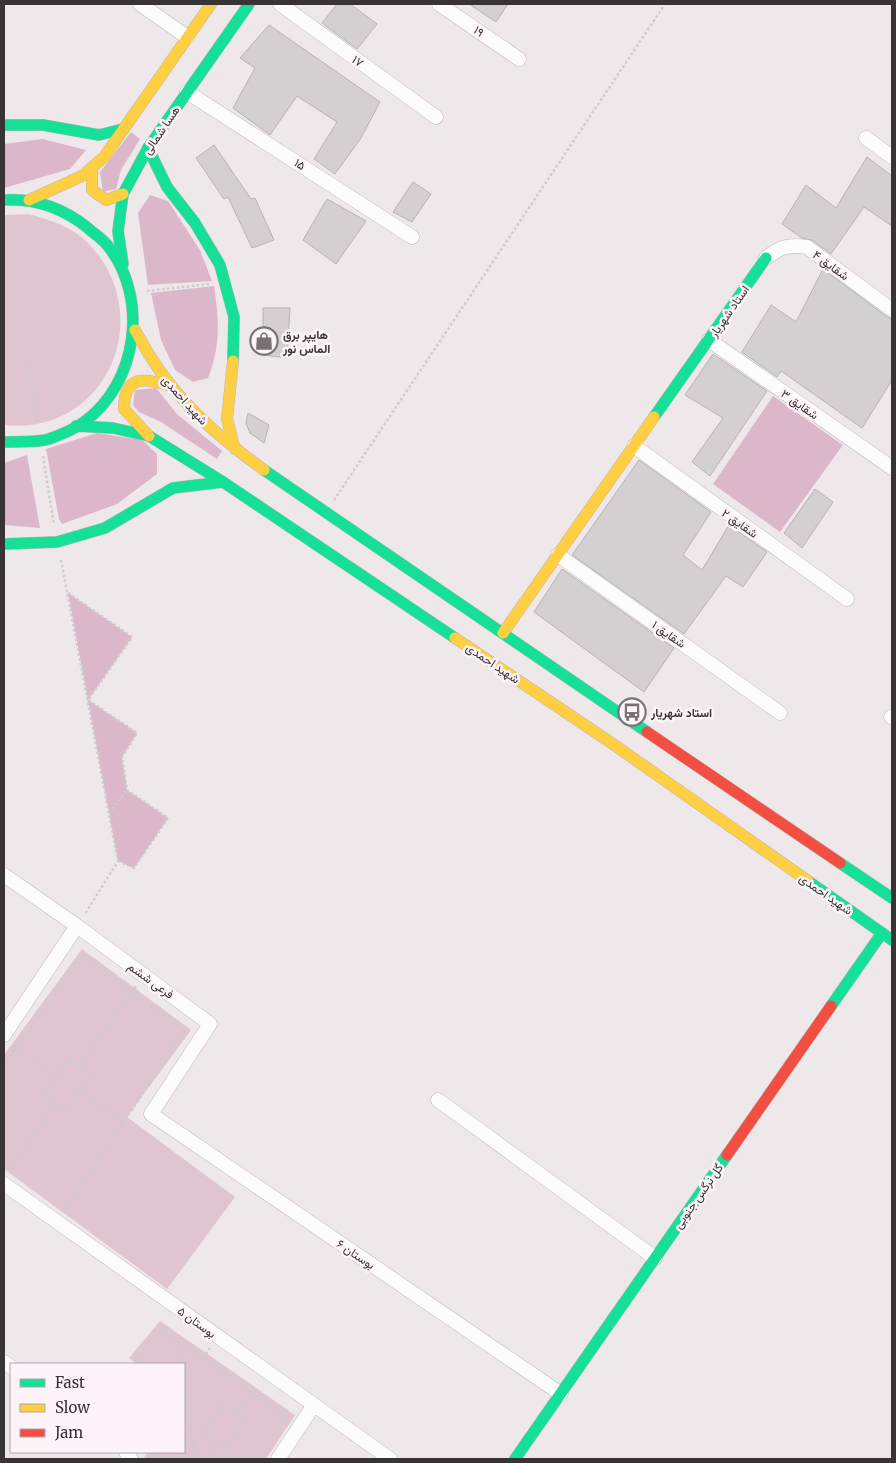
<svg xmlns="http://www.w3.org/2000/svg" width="896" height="1463" font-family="Merriweather,Vazirmatn,serif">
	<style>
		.green { fill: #e0c5d1 }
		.forest { fill: #dcb7c9 }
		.building { fill: #d4cfd1; stroke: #b7b2b4 }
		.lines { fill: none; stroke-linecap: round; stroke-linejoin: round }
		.street-casing { stroke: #bcb7ba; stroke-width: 15 }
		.fast-casing { stroke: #bcb7ba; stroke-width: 12 }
		.slow-casing { stroke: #bcb7ba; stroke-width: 12 }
		.jam-casing { stroke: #bcb7ba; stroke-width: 12 }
		.path { stroke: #cdcbcb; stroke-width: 2.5; stroke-dasharray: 2.5 2.5; stroke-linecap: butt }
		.street { stroke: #fdfcfc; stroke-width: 14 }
		.fast { stroke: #16e098; stroke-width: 11 }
		.slow { stroke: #ffcf43; stroke-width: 11 }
		.jam { stroke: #f24e42; stroke-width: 11 }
		.labels { text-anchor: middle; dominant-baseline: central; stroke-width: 5; stroke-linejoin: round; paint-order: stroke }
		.street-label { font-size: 12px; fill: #383335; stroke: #fdf3f8 }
		.poi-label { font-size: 12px; font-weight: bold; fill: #383335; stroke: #fdf3f8; text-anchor: start }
	</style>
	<rect width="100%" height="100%" fill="#efe8eb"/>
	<g class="green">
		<path d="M 29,214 C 49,220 71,226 87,242 C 159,314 107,436 4,425 L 4,215 Z"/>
		<polygon points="82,949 191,1030 127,1117 235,1197 167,1289 4,1169 4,1055"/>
		<polygon points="160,1321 295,1415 266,1459 143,1459 148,1452 184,1452 184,1364 136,1364 129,1358"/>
	</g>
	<g class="forest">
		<polygon points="131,132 140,139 121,170 116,189 103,192 100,172"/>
		<polygon points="43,139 86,150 70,169 4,188 4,144"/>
		<polygon points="150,195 168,201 200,250 212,281 148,285 138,213"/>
		<path d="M 214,286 C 219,319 221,345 208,378 L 193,382 L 175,370 L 161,340 L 151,293 Z"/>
		<polygon points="156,388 177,414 222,451 217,459 161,422 139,412 133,405 135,390"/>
		<polygon points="773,396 843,445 780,532 713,484"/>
		<polygon points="97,433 142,440 157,454 157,474 117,504 62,524 59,519 46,449"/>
		<polygon points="27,455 40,528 4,525 4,463"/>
		<polygon points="68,593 132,637 88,700 137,733 122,757 127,790 168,818 134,868 118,861"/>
	</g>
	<g class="building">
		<polygon points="337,4 350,4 377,24 357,49 322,23"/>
		<polygon points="469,4 508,4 496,22"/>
		<polygon points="269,25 380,102 361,138 335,174 314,159 337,122 297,96 270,135 233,108 255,68 240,58"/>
		<polygon points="214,145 251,199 255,198 274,240 252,248 228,197 224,199 196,158"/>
		<polygon points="867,157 892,176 892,226 864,207 831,254 812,240 802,238 782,224 806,185 836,208"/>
		<polygon points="413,182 431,194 412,222 393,212"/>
		<polygon points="327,199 366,221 336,264 303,240"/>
		<polygon points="823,269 887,317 892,319 892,380 862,428 781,371 777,377 742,352 771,305 796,322"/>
		<polygon points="263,308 290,308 287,358 263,355"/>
		<polygon points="713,354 767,391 710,476 692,462 723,418 685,395"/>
		<polygon points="248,413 269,425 264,443 250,433 246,423"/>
		<polygon points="639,460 711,512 683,555 702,570 729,525 767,552 743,587 726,576 684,634 572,555"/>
		<polygon points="815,489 833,502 802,548 784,533"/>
		<polygon points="562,569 674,648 644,692 534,612"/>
	</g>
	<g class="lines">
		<g class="street-casing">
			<g id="street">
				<polyline points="140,4 187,37"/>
				<polyline points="280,4 436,117"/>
				<polyline points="439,4 519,59"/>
				<polyline points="187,92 412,237"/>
				<polyline points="866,138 892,157"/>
				<path d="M 766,258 C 780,247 789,244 807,247 L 892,310"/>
				<polyline points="709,340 892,468"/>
				<polyline points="634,446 847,599"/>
				<polyline points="558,555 780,713"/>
				<polyline points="891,717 892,717"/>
				<polyline points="4,875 77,926 210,1024 151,1114 561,1394"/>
				<polyline points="4,1035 77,926"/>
				<polyline points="438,1100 655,1258"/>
				<polyline points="4,1184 390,1459"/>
				<polyline points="4,1362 11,1367"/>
				<polyline points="126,1452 131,1459"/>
				<polyline points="278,1459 314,1405"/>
			</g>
		</g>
		<g class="fast-casing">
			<g id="fast">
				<polyline points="4,125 43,125 99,135 123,129"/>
				<polyline points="148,148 167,187 195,223 220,265 234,317 233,361"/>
				<path d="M 4,200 C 36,198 63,208 88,228 C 94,234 103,239 108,246 C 149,298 138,383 84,422 C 75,429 60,435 49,439 C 37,443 18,441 4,442"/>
				<polyline points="123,264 118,231 123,194 148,148 249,4"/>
				<polyline points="654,417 766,258"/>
				<polyline points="76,426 113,428 149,436 223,482 455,638"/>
				<polyline points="264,470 647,732"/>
				<polyline points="4,544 57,542 105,528 173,488 223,482"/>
				<polyline points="840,863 892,898"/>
				<polyline points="808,881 892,940"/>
				<polyline points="831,1006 882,933"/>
				<polyline points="515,1459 727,1155"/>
			</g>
		</g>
		<g class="slow-casing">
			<g id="slow">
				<polyline points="92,168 92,190 106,200 123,194"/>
				<polyline points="29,200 82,176 104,157 211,4"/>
				<path d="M 135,330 C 167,392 209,430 264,470"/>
				<polyline points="233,361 227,419 235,449"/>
				<path d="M 149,436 L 124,409 C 124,374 145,378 171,386"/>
				<polyline points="503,633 654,417"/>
				<polyline points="455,638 613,744 808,881"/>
			</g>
		</g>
		<g class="jam-casing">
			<g id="jam">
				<polyline points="647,732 840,863"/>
				<polyline points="727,1155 831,1006"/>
			</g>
		</g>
		<g class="path">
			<polyline points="147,291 209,284"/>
			<polyline points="29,361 38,424"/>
			<polyline points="43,456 54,525"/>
			<polyline points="334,500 665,4"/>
			<polyline points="61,560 118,861 85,914"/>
			<polyline points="68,593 132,637 88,700 137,733 122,757 127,790 168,818 134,868 118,861"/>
			<polyline points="109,813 127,790"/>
			<polyline points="10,1047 58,1076"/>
			<polygon points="70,1059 91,1075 65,1111 44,1095"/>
			<polyline points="4,1065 83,955 184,1031 65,1211"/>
			<polyline points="80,1066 136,986"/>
			<polyline points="79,1092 123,1122"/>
			<polyline points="9,1170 55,1104"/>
			<polyline points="178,1341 181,1364"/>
			<polyline points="203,1358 210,1348"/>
			<polyline points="144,1364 136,1358 160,1329 287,1416 278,1430"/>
			<polyline points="184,1380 195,1459"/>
			<polygon points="222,1404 246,1421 227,1449 203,1433"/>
			<polyline points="236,1414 251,1391"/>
			<polyline points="151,1459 156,1452"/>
			<polyline points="204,1459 216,1442"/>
			<polyline points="260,1459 265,1451"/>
		</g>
		<use href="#street" class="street"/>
		<use href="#fast" class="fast"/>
		<use href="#slow" class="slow"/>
		<use href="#jam" class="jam"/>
	</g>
	<defs>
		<g id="shop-ring" transform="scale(1.4375)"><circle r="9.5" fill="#fdf3f8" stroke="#787275" stroke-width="1.5"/><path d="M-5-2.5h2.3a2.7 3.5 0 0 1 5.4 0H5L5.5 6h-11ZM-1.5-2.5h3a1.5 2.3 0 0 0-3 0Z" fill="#787275"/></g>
		<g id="bus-ring" transform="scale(1.4375)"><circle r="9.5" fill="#fdf3f8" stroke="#787275" stroke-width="1.5"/><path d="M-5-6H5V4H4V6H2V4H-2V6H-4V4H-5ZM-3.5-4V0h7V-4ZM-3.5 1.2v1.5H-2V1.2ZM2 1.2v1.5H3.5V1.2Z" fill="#787275"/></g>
	</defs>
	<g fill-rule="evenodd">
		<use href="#shop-ring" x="264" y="341"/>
		<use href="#bus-ring" x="632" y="712"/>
	</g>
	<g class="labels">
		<g class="street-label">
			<text transform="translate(479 31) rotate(35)">۱۹</text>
			<text transform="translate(358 61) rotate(36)">۱۷</text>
			<text transform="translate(161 130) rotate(-56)">هسا شمالی</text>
			<text transform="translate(300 164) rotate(33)">۱۵</text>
			<text transform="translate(831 265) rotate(36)">شقایق ۴</text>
			<text transform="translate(729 311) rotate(-55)">استاد شهریار</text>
			<text transform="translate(185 400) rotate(48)">شهید احمدی</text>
			<text transform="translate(800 404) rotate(35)">شقایق ۳</text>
			<text transform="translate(740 523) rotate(35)">شقایق ۲</text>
			<text transform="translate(669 634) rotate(35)">شقایق ۱</text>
			<text transform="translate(493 663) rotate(34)">شهید احمدی</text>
			<text transform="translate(826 894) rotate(35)">شهید احمدی</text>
			<text transform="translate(151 980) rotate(36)">فرعی ششم</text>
			<text transform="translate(698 1196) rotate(-55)">گل نرگس جنوبی</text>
			<text transform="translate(356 1254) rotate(34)">بوستان ۶</text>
			<text transform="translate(197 1322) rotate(36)">بوستان ۵</text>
		</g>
		<g class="poi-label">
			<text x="283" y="334">هایپر برق<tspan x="283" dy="14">الماس نور</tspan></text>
			<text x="651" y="712">استاد شهریار</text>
		</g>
	</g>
	<rect width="896" height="1463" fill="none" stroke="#383335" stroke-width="10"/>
	<rect x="10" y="1363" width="175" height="90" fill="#fdf3f8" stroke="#aea6aa"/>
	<rect x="20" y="1379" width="25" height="8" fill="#16e098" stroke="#aea6aa"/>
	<text x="55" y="1388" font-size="15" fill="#383335">Fast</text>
	<rect x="20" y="1404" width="25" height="8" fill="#ffcf43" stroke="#aea6aa"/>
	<text x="55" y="1413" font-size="15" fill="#383335">Slow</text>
	<rect x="20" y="1429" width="25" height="8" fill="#f24e42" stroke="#aea6aa"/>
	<text x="55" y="1438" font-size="15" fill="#383335">Jam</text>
</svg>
